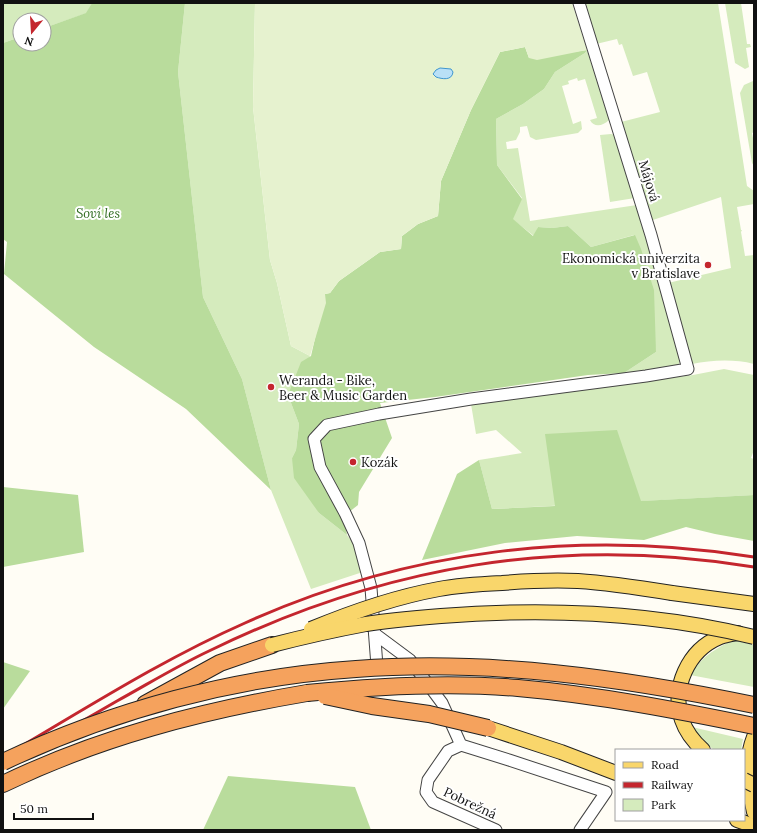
<svg xmlns="http://www.w3.org/2000/svg" width="757" height="833" font-family="Lora,serif">
	<style>
		.green { fill: #d5ebbd }
		.forest { fill: #b9dc9c }
		.pitch { fill: #e6f2cf }
		.water { fill: #b9e0f7; stroke: #3f96cf }
		.lines { fill: none; stroke-linecap: round; stroke-linejoin: round }
		.minor-casing { stroke: #444; stroke-width: 13 }
		.major-casing { stroke: #222; stroke-width: 16 }
		.highway-casing { stroke: #222; stroke-width: 18 }
		.minor { stroke: #fff; stroke-width: 11 }
		.major { stroke: #f9d66b; stroke-width: 14 }
		.highway { stroke: #f5a25d; stroke-width: 16 }
		.rail { stroke: #c4262e; stroke-width: 3 }
		.major-bridge-casing { stroke: #222; stroke-width: 16; stroke-linecap: butt }
		.highway-bridge-casing { stroke: #222; stroke-width: 18; stroke-linecap: butt }
		.major-bridge { stroke: #f9d66b; stroke-width: 14 }
		.highway-bridge { stroke: #f5a25d; stroke-width: 16 }
		.poi-dot { fill: #c4262e; stroke: #fff; stroke-width: 1.5 }
		.labels { text-anchor: middle; dominant-baseline: central; stroke-width: 4; stroke-linejoin: round; paint-order: stroke }
		.street-label { font-size: 13px; fill: #111; stroke: #fff }
		.park-label { font-size: 13px; font-style: italic; fill: #2f6b1f; stroke: #fff }
		.poi-label { font-size: 13px; fill: #111; stroke: #fff; text-anchor: start }
	</style>
	<rect width="100%" height="100%" fill="#fffdf5"/>
	<g class="green">
		<polygon points="3,3 92,3 87,13 44,28 44,20 20,20 20,37 3,43"/>
		<polygon points="185,3 255,3 253,107 270,260 277,283 291,346 310,356 288,395 299,424 296,450 292,458 319,513 347,535 372,569 311,589 271,490 242,379 203,297 178,72"/>
		<path d="M 586,3 L 718,3 L 747,186 L 754,191 L 754,204 L 737,207 L 741,230 L 742,230 L 741,232 L 745,256 L 754,255 L 754,364 C 734,359 712,360 692,364 L 668,283 L 731,268 L 721,197 L 650,221 L 621,122 L 660,112 L 647,72 L 633,76 L 622,44 L 619,45 L 617,39 L 596,44 Z"/>
		<polygon points="725,3 741,3 747,44 750,44 751,47 746,48 749,67 745,69 735,63"/>
		<path d="M 587,50 L 609,120 C 603,126 594,128 590,120 L 597,118 L 585,79 L 578,81 L 577,78 L 568,81 L 569,84 L 562,86 L 573,124 L 581,121 L 582,129 L 578,133 L 536,140 L 530,137 L 527,126 L 520,127 L 520,132 L 516,140 L 506,142 L 507,149 L 518,148 L 530,221 L 637,205 L 680,360 L 678,367 L 624,373 L 656,352 L 634,235 L 591,247 L 568,226 L 552,228 L 538,227 L 534,236 L 512,219 L 522,198 L 497,165 L 496,119 L 523,104 L 544,89 L 555,72 L 585,53 Z"/>
		<polygon points="753,81 754,132 752,133 754,143 754,166 752,163 740,93 744,85"/>
		<polygon points="611,134 615,135 635,198 610,202 600,135"/>
		<polygon points="724,369 754,375 754,450 751,458 754,459 754,495 492,509 479,460 522,453 496,430 476,434 471,404 693,375"/>
		<path d="M 733,640 L 754,645 L 754,687 L 690,675 C 704,655 712,651 733,640 Z"/>
		<polygon points="692,727 743,739 741,750 714,750 701,739"/>
	</g>
	<g class="forest">
		<polygon points="92,3 185,3 178,72 203,297 242,379 271,490 186,409 94,347 4,274 7,242 3,239 3,43 20,37 20,44 44,44 44,28 86,13"/>
		<polygon points="525,47 529,58 587,50 585,53 555,72 544,89 523,104 496,119 497,165 522,199 513,219 533,236 538,227 552,228 568,226 591,247 635,235 641,249 654,290 656,352 624,373 588,375 435,397 380,403 392,438 359,492 358,505 344,516 347,535 319,513 294,478 292,458 296,450 299,424 288,395 301,362 311,356 325,294 330,293 339,281 380,252 401,249 402,236 418,224 438,216 441,181 471,110 500,52"/>
		<polygon points="617,430 641,501 754,495 754,541 715,534 686,527 644,540 577,536 505,543 422,560 457,474 479,460 492,509 555,506 545,434"/>
		<polygon points="3,487 78,495 84,552 3,567"/>
		<polygon points="3,662 30,671 3,709"/>
		<polygon points="228,776 355,787 371,830 203,830"/>
	</g>
	<polygon class="pitch" points="255,3 572,3 587,50 537,60 529,58 525,47 500,52 471,110 441,181 438,216 418,224 402,236 401,249 380,252 339,281 330,293 325,294 326,303 310,356 291,346 277,283 270,260 253,107"/>
	<path class="water" d="M 440,68 L 451,69 L 453,72 C 452,81 442,79 436,77 L 433,74 L 436,70 Z"/>
	<g class="lines">
		<g class="minor-casing">
			<g id="minor">
				<polyline points="375,634 410,660 442,703 461,745 509,760 606,792 580,830"/>
				<polyline points="377,666 371,588 359,543 345,513 320,467 314,439 327,425 379,414 471,399 646,376 688,369 651,235 579,3"/>
				<polyline points="461,745 448,751 428,780 426,792 433,802 496,830"/>
			</g>
		</g>
		<g class="major-casing">
			<g id="major">
				<polyline points="672,593 754,604"/>
				<polyline points="488,728 561,752 616,773"/>
				<path d="M 754,737 C 744,763 748,785 754,812"/>
				<path d="M 703,750 C 694,742 686,732 682,720 C 671,688 688,650 720,637 C 725,635 732,634 738,633"/>
				<polyline points="737,820 754,826"/>
			</g>
		</g>
		<g class="highway-casing">
			<g id="highway">
				<polyline points="145,704 220,663 272,645"/>
				<path d="M 3,784 C 100,737 201,711 307,693"/>
			</g>
		</g>
		<use href="#minor" class="minor"/>
		<use href="#major" class="major"/>
		<use href="#highway" class="highway"/>
		<g class="rail">
			<path d="M 3,757 C 82,711 161,660 245,623 C 406,550 580,529 754,557"/>
			<path d="M 3,767 C 41,745 79,723 117,701 C 148,684 177,666 209,651 C 383,566 562,535 754,567"/>
		</g>
		<g class="major-bridge-casing">
			<g id="major-bridge">
				<path d="M 311,629 C 352,612 395,597 439,589 C 460,585 481,584 502,583 C 527,581 553,580 578,581 C 610,583 641,588 672,593"/>
				<path d="M 272,645 C 303,637 334,630 366,624 C 391,620 416,618 441,616 C 545,608 652,612 754,637"/>
				<polyline points="744,780 754,785"/>
			</g>
		</g>
		<g class="highway-bridge-casing">
			<g id="highway-bridge">
				<path d="M 307,693 C 377,686 448,682 518,688 C 598,695 676,710 754,726"/>
				<polyline points="325,696 372,706 429,714 488,728"/>
				<path d="M 3,762 C 113,710 234,677 356,669 C 489,659 623,678 754,705"/>
			</g>
		</g>
		<use href="#major-bridge" class="major-bridge"/>
		<use href="#highway-bridge" class="highway-bridge"/>
	</g>
	<g class="poi-dot">
		<circle cx="708" cy="265" r="4"/>
		<circle cx="271" cy="387" r="4"/>
		<circle cx="353" cy="462" r="4"/>
	</g>
	<g class="labels">
		<g class="street-label">
			<text transform="translate(649 181) rotate(73)">Májová</text>
			<text transform="translate(470 803) rotate(25)">Pobrežná</text>
		</g>
		<g class="park-label">
			<text x="98" y="213">Soví les</text>
		</g>
		<g class="poi-label">
			<text x="700" y="258" text-anchor="end">Ekonomická univerzita<tspan x="700" dy="15">v Bratislave</tspan></text>
			<text x="279" y="380">Weranda - Bike,<tspan x="279" dy="15">Beer &amp; Music Garden</tspan></text>
			<text x="361" y="462">Kozák</text>
		</g>
	</g>
	<rect width="757" height="833" fill="none" stroke="#111111" stroke-width="8"/>
	<rect x="615" y="749" width="130" height="72" fill="#ffffff" stroke="#a0a0a0"/>
	<rect x="623" y="762" width="20" height="6" fill="#f9d66b" stroke="#a0a0a0"/>
	<text x="651" y="769" font-size="12" fill="#111111">Road</text>
	<rect x="623" y="782" width="20" height="6" fill="#c4262e" stroke="#a0a0a0"/>
	<text x="651" y="789" font-size="12" fill="#111111">Railway</text>
	<rect x="623" y="799" width="20" height="12" fill="#d5ebbd" stroke="#a0a0a0"/>
	<text x="651" y="809" font-size="12" fill="#111111">Park</text>
	<g transform="translate(32 32) rotate(198)"><circle r="19" fill="#ffffff" stroke="#a0a0a0"/>
	<path d="M0-3L7 15L0 10L-7 15Z" fill="#c4262e"/>
	<text y="-6" font-size="11" font-weight="bold" text-anchor="middle" fill="#111111">N</text>
	</g>
	<path d="M14 813v6h79v-6" fill="none" stroke="#111111" stroke-width="2"/>
	<text x="20" y="813" font-size="12" fill="#111111" stroke="#ffffff" stroke-width="3" paint-order="stroke">50 m</text>
</svg>
